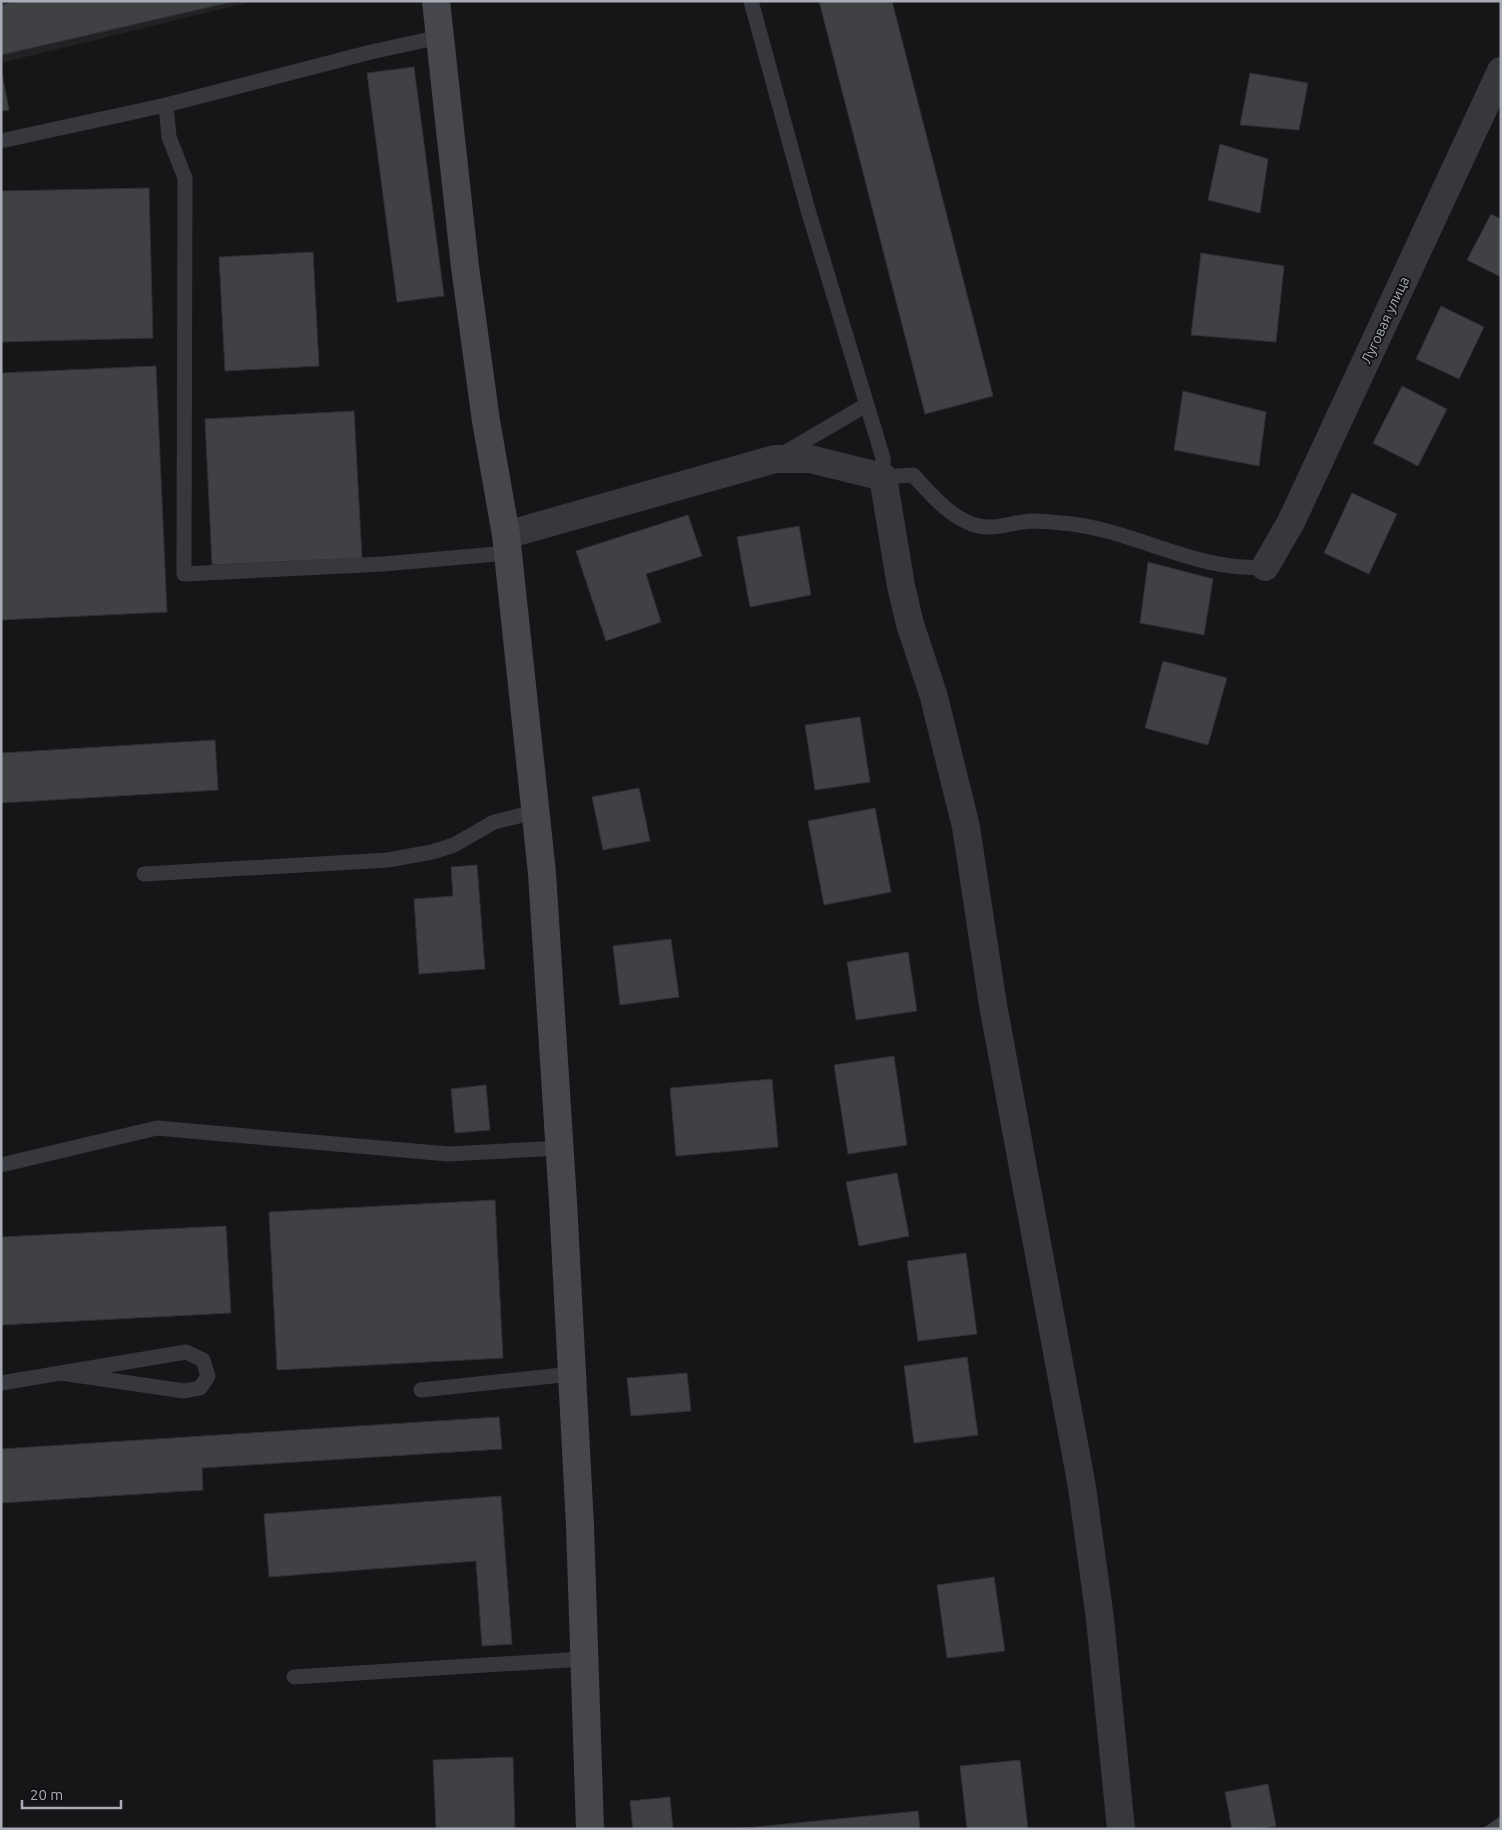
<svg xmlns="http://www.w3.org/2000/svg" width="1502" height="1830" font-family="Ubuntu,sans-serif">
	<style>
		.built { fill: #222225 }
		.building { fill: #404145; stroke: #303034 }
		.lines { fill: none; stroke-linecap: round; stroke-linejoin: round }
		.lane { stroke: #37383d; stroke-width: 15 }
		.street { stroke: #37383d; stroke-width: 28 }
		.secondary { stroke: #45474d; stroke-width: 28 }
		.labels { text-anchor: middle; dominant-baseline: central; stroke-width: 4; stroke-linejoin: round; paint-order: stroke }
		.street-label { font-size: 14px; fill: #a8adb8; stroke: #111113 }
	</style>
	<rect width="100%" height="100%" fill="#161618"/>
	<polygon class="built" points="1,1 254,1 1,63"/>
	<g class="building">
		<polygon points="15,1 236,1 1,55 1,5"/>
		<polygon points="819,1 892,1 993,396 925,414"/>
		<polygon points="414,67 444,296 397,302 367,73"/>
		<polygon points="2,73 9,110 1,111 1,73"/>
		<polygon points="1250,73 1308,83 1299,130 1240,125"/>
		<polygon points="1220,144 1268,159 1260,213 1208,200"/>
		<polygon points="149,188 153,338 1,342 1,191"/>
		<polygon points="1491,214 1501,219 1501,277 1467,260"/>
		<polygon points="313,252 319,366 225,371 219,257"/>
		<polygon points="1201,253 1284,266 1276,342 1191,335"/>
		<polygon points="1441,306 1484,327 1459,379 1416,359"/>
		<polygon points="156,366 167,612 1,620 1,373"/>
		<polygon points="1402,386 1447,409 1418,466 1373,443"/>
		<polygon points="1183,391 1266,412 1259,466 1174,450"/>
		<polygon points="354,411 362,558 212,565 205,419"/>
		<polygon points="1352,493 1397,514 1369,574 1324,553"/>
		<polygon points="688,515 702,556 646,574 661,622 606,641 576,551"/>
		<polygon points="799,526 811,595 750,607 737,537"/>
		<polygon points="1148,562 1213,579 1204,635 1140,623"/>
		<polygon points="1163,661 1227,678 1208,745 1145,728"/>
		<polygon points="860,717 870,782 815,790 805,725"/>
		<polygon points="215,740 218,790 1,803 1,753"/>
		<polygon points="639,788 650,841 603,850 592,797"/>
		<polygon points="875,808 891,892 824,905 808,821"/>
		<polygon points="477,865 485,969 419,974 414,899 453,896 451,867"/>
		<polygon points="671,939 679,997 620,1005 613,946"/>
		<polygon points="908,952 917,1011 856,1020 847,962"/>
		<polygon points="894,1056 907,1145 848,1154 834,1065"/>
		<polygon points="772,1079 778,1147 676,1156 670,1088"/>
		<polygon points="486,1085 490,1130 455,1133 451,1089"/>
		<polygon points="897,1173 909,1236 859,1246 846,1182"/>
		<polygon points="495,1200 503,1358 277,1370 269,1212"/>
		<polygon points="226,1226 231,1313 1,1325 1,1237"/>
		<polygon points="966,1253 977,1334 918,1341 907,1261"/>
		<polygon points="967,1357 978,1435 914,1443 904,1366"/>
		<polygon points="687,1373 691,1411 631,1416 627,1378"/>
		<polygon points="499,1417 502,1449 202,1468 203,1490 1,1503 1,1449"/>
		<polygon points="501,1496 512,1644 482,1646 476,1561 269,1577 264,1514"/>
		<polygon points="994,1577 1005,1651 947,1658 937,1585"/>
		<polygon points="513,1757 515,1829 436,1829 433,1760"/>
		<polygon points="1020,1760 1028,1829 967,1829 960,1766"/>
		<polygon points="1268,1784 1276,1826 1259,1829 1232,1829 1225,1792"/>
		<polygon points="670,1797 673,1829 633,1829 630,1801"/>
		<polygon points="918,1811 920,1829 735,1829"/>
		<polygon points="1501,1816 1501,1829 1482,1829"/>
	</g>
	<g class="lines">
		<g class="lane">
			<path d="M 751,1 L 808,210 L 883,458 L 883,477 L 913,475 C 931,494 949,517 975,525 C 994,531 1012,522 1031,521 C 1041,521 1052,522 1062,523 C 1131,528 1194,572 1265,567"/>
			<polyline points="166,105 169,137 185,178 184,574 383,564 508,553"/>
			<polyline points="1,141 166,105 371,52 440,37"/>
			<polyline points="781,455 866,405"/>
			<polyline points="144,874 388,860 432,852 454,845 494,822 535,812"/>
			<polyline points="1,1165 157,1128 448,1154 559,1148"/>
			<polyline points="1,1383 186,1352 203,1360 208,1376 200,1388 184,1391 61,1373"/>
			<polyline points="421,1390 572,1374"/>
			<polyline points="294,1677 584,1659"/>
		</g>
		<g class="street">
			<polyline points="506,535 775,459 810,459 883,477 901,586 910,624 934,697 966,827 993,1005 1082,1487 1100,1619 1121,1829"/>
			<polyline points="1265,567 1291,522 1501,71"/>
		</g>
		<polyline class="secondary" points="436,1 465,267 486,421 506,535 542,873 563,1202 580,1526 590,1829"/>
	</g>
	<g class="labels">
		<g class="street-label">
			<text transform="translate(1385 320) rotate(-65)">Луговая улица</text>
		</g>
	</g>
	<rect width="1502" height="1830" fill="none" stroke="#a8adb8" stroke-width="5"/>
	<path d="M22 1800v8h99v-8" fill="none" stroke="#a8adb8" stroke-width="2.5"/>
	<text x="30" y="1800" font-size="15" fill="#a8adb8" stroke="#111113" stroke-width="4" paint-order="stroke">20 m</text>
</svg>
